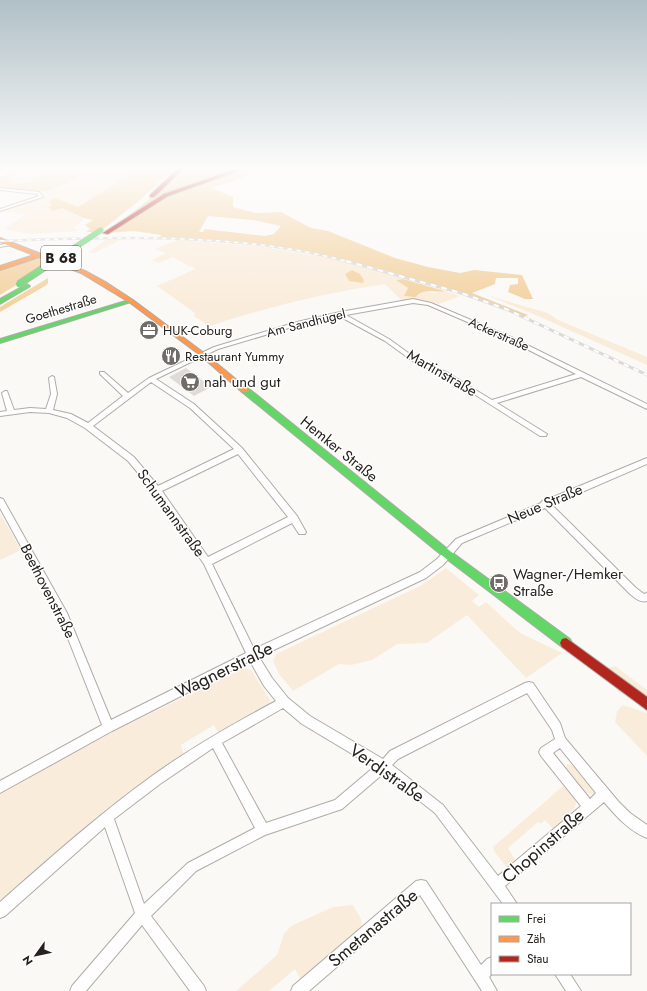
<svg xmlns="http://www.w3.org/2000/svg" width="647" height="991" font-family="Jost,sans-serif">
	<style>
		.green { fill: #faecda }
		.forest { fill: #f3d2a1; fill-rule: evenodd }
		.building { fill: #dfdcd7 }
		.lines { fill: none; stroke-linecap: round; stroke-linejoin: round }
		.street-casing { stroke: #afaba7; stroke-width: 2 }
		.fast-casing { stroke: #afaba7; stroke-width: 2 }
		.slow-casing { stroke: #afaba7; stroke-width: 2 }
		.jam-casing { stroke: #afaba7; stroke-width: 2 }
		.street { fill: #fefefe; fill-rule: evenodd }
		.fast { fill: #63d668; fill-rule: evenodd }
		.slow { fill: #ff974d; fill-rule: evenodd }
		.jam { fill: #b3261e; fill-rule: evenodd }
		.rail-far1-casing { stroke: #dcdad9; stroke-width: 2.5 }
		.rail-casing { stroke: #dcdad9; stroke-width: 3 }
		.rail-far1 { stroke: #fff; stroke-width: 1.5; stroke-dasharray: 4.5; stroke-linecap: butt }
		.rail { stroke: #fff; stroke-width: 2; stroke-dasharray: 5.5; stroke-linecap: butt }
		.fast-bridge-far1-casing { stroke: #afaba7; stroke-width: 6; stroke-linecap: butt }
		.fast-bridge-casing { stroke: #afaba7; stroke-width: 8; stroke-linecap: butt }
		.fast-bridge-far1 { stroke: #63d668; stroke-width: 5 }
		.fast-bridge { stroke: #63d668; stroke-width: 6 }
		.labels { text-anchor: middle; dominant-baseline: central; stroke-width: 3; stroke-linejoin: round; paint-order: stroke }
		.far-street-label { font-size: 13px; fill: #25211c; stroke: #fff }
		.far-poi-label { font-size: 13px; fill: #25211c; stroke: #fff; text-anchor: start }
		.shield { fill: #fff; stroke: #666460; stroke-width: 1 }
		.shield-label { font-size: 14px; font-weight: bold; fill: #25211c }
		.street-label { font-size: 15px; fill: #25211c; stroke: #fff }
		.poi-label { font-size: 15px; fill: #25211c; stroke: #fff; text-anchor: start }
		.near-street-label { font-size: 18px; fill: #25211c; stroke: #fff }
	</style>
	<rect width="100%" height="100%" fill="#fbf9f6"/>
	<g class="green">
		<polygon points="76,167 132,167 133,173 78,207 55,198 49,202 84,218 74,228 79,231 30,234 5,229 25,215 0,210 40,197 39,193 63,185 81,172"/>
		<path d="M 17,171 L 43,172 C 37,182 23,184 12,183 L 10,176 Z"/>
		<polygon points="107,239 122,239 94,253 89,252"/>
		<path d="M 178,240 L 256,246 L 330,258 L 415,281 L 403,279 L 397,280 L 408,288 L 404,296 L 424,291 L 434,293 L 445,291 L 460,296 L 439,304 L 417,299 L 402,301 L 385,284 C 325,293 267,307 210,326 L 194,316 L 195,313 L 157,286 L 195,269 L 192,266 L 190,267 L 173,257 L 158,263 L 152,260 L 166,253 L 154,249 Z"/>
		<polygon points="489,296 548,313 558,320 647,357 647,365 538,316"/>
		<polygon points="1,515 21,550 0,560 0,516"/>
		<polygon points="446,568 479,595 472,601 479,607 486,602 520,633 562,653 526,678 467,615 427,643 397,644 372,660 351,665 339,664 293,691 279,674 273,661 276,654 420,586"/>
		<polygon points="615,666 647,690 647,697 608,668"/>
		<polygon points="244,668 251,670 270,700 269,706 223,734 218,732 214,725 181,745 184,756 0,908 0,793 96,740"/>
		<polygon points="623,705 647,713 647,756 615,722 617,711"/>
		<polygon points="567,764 572,765 594,790 594,793 591,795 587,793 566,768"/>
		<polygon points="563,786 568,789 577,801 574,809 553,829 545,820 540,824 538,822 508,848 516,861 507,868 494,851 493,847"/>
		<polygon points="353,905 361,919 362,928 302,982 295,969 269,991 236,991 277,955 284,934 291,926 333,907"/>
	</g>
	<g class="forest">
		<path d="M 0,167 L 76,167 L 81,172 C 77,182 47,192 37,192 C 25,193 12,189 0,189 L 0,177 L 15,170 L 0,171 ZM 18,171 L 43,172 C 37,182 23,184 12,183 L 10,176 Z"/>
		<polygon points="132,167 176,167 140,200 107,226 98,232 86,232 90,229 85,225 93,220 84,218 62,208 53,211 48,207 53,205 48,202 55,198 78,207 133,173"/>
		<path d="M 183,167 L 264,167 L 248,176 L 211,188 L 233,197 L 233,207 L 256,213 L 281,212 L 311,228 L 328,231 L 395,258 L 428,267 L 460,273 L 474,270 L 522,275 L 533,299 L 525,299 L 508,292 L 510,285 L 518,284 L 518,278 L 496,278 L 495,284 L 472,293 L 528,315 L 523,317 L 461,293 L 332,257 L 257,245 L 160,238 L 161,235 L 134,231 L 106,233 L 147,201 ZM 208,216 L 253,220 L 281,226 L 274,234 L 265,236 L 205,229 L 203,232 L 199,232 Z"/>
		<polygon points="39,255 56,261 0,295 0,268"/>
		<polygon points="352,270 360,274 364,280 363,283 349,281 345,274"/>
		<polygon points="48,278 48,283 45,286 0,312 0,307"/>
		<path d="M 403,279 L 445,291 C 434,293 422,288 416,297 L 404,296 L 408,288 L 396,280 Z"/>
	</g>
	<polygon class="building" points="186,368 194,374 211,387 194,396 169,377"/>
	<g class="lines">
		<g class="street-casing">
			<g id="street">
				<polygon points="0,188 39,192 43,197 0,211 0,209 39,196 37,194 0,190"/>
				<polygon points="9,243 11,243 11,245 0,247 0,245"/>
				<path d="M 413,299 L 431,303 L 511,337 L 647,404 L 647,409 L 581,377 L 497,403 L 547,434 L 546,436 L 540,436 L 444,375 L 414,362 L 385,341 L 339,316 L 299,325 L 218,349 L 156,379 L 194,404 L 242,448 L 297,516 L 306,532 L 305,534 L 299,534 L 292,523 L 212,564 L 254,649 L 420,572 L 437,559 L 456,539 L 541,503 L 542,501 L 546,500 L 647,458 L 647,464 L 552,505 L 636,588 L 644,594 L 647,593 L 647,601 C 640,603 635,598 630,594 L 545,508 L 462,543 L 443,565 L 426,578 L 259,657 L 272,678 L 288,698 L 310,716 L 383,759 L 390,751 L 525,683 L 529,682 L 533,683 L 560,723 L 565,738 L 618,801 L 630,813 L 647,825 L 647,838 C 629,831 616,816 604,802 L 505,886 L 517,904 L 503,904 L 435,813 L 384,773 L 342,809 L 265,835 L 196,871 L 151,916 L 204,986 L 206,991 L 190,991 L 142,925 L 86,991 L 70,991 L 72,986 L 135,913 L 105,827 L 5,916 L 0,918 L 0,902 C 49,859 98,815 152,776 C 192,747 233,724 276,701 L 264,686 L 250,661 L 112,731 L 0,793 L 0,781 L 102,725 L 60,618 L 0,508 L 0,498 L 3,499 L 67,613 L 111,720 L 246,653 L 204,564 L 154,492 L 128,461 L 85,428 L 67,418 L 49,413 L 30,412 L 0,416 L 0,412 L 7,411 L 2,393 L 5,391 L 7,391 L 14,410 L 30,408 L 46,409 L 51,394 L 49,378 L 52,376 L 54,377 L 57,394 L 53,410 L 71,414 L 88,423 L 123,396 L 100,374 L 100,372 L 104,372 L 128,393 L 149,378 L 214,347 L 297,322 L 340,312 ZM 413,303 L 428,305 L 507,339 L 576,374 L 492,400 L 448,373 L 418,360 L 389,339 L 346,315 ZM 151,382 L 190,408 L 234,449 L 158,486 L 134,457 L 93,426 ZM 238,454 L 288,517 L 208,557 L 162,491 ZM 527,693 L 552,730 L 555,739 L 541,748 L 539,752 L 541,756 L 581,806 L 498,876 L 443,805 L 392,765 L 398,759 ZM 283,708 L 302,724 L 374,767 L 335,800 L 266,823 L 222,743 ZM 213,748 L 255,828 L 188,863 L 144,904 L 114,819 L 160,784 ZM 560,748 L 596,793 L 590,799 L 553,753 Z"/>
				<polygon points="421,880 426,881 481,965 487,959 492,957 492,974 489,977 497,991 482,991 420,895 309,991 291,991 293,986 416,881"/>
				<polygon points="555,974 570,974 581,991 566,991"/>
			</g>
		</g>
		<g class="fast-casing">
			<g id="fast">
				<polygon points="27,284 30,286 29,287 0,304 0,299"/>
				<polygon points="129,300 134,301 0,343 0,339"/>
				<polygon points="242,388 248,388 450,551 570,639 572,643 570,647 566,648 562,647 444,557 242,392"/>
			</g>
		</g>
		<g class="slow-casing">
			<polygon id="slow" points="0,238 85,271 107,283 133,300 204,353 249,390 248,392 242,392 200,355 129,302 81,273 39,257 0,270 0,266 34,255 0,242"/>
		</g>
		<g class="jam-casing">
			<g id="jam">
				<polygon points="180,167 185,167 154,197 150,197 150,195"/>
				<polygon points="242,167 250,167 168,196 108,234 103,233 164,194"/>
				<polygon points="566,638 647,697 647,710 562,647 560,643 562,639"/>
			</g>
		</g>
		<use href="#street" class="street"/>
		<use href="#fast" class="fast"/>
		<use href="#slow" class="slow"/>
		<use href="#jam" class="jam"/>
		<g class="rail-far1-casing">
			<path id="rail-far1" d="M 0,241 C 111,237 242,232 349,262"/>
		</g>
		<g class="rail-casing">
			<polyline id="rail" points="346,261 461,293 506,309 647,375"/>
		</g>
		<use href="#rail-far1" class="rail-far1"/>
		<use href="#rail" class="rail"/>
		<g class="fast-bridge-far1-casing">
			<polyline id="fast-bridge-far1" points="53,262 101,230"/>
		</g>
		<g class="fast-bridge-casing">
			<polyline id="fast-bridge" points="19,284 54,261"/>
		</g>
		<use href="#fast-bridge-far1" class="fast-bridge-far1"/>
		<use href="#fast-bridge" class="fast-bridge"/>
	</g>
	<linearGradient id="sky" x2="0" y2="1"><stop stop-color="#b0c0c7"/><stop offset="0.55" stop-color="#fdfcfb"/><stop offset="1" stop-color="#fdfcfb" stop-opacity="0"/></linearGradient>
	<rect width="647" height="306" fill="url(#sky)"/>
	<defs>
		<g id="office-disc" transform="scale(1)"><circle r="9.5" fill="#706d68" stroke="#fff"/><path d="M-6-3h4V-5.5h4V-3h4V5H-6ZM-1-4.5V-3h2v-1.5ZM-6 0V1H6V0Z" fill="#fff"/></g>
		<g id="restaurant-disc" transform="scale(1)"><circle r="9.5" fill="#706d68" stroke="#fff"/><path d="M-5-6h1v4h1v-4h1v4h1v-4h1v5L-1.5 .5V6h-2V.5L-5-1ZM5-6V6H3V1.5H1.5Q1.5-4 5-6Z" fill="#fff"/></g>
		<g id="supermarket-disc" transform="scale(1)"><circle r="9.5" fill="#706d68" stroke="#fff"/><path d="M-6-5.5h2.5l.6 2H6L4.5 2H-2.5L-4.4-4H-6ZM-1.5 3.2a1.3 1.3 0 1 0 .1 0ZM3 3.2a1.3 1.3 0 1 0 .1 0Z" fill="#fff"/></g>
		<g id="bus-disc" transform="scale(1)"><circle r="9.5" fill="#706d68" stroke="#fff"/><path d="M-5-6H5V4H4V6H2V4H-2V6H-4V4H-5ZM-3.5-4V0h7V-4ZM-3.5 1.2v1.5H-2V1.2ZM2 1.2v1.5H3.5V1.2Z" fill="#fff"/></g>
	</defs>
	<g fill-rule="evenodd">
		<use href="#office-disc" x="149" y="330"/>
		<use href="#restaurant-disc" x="171" y="356"/>
		<use href="#supermarket-disc" x="190" y="382"/>
		<use href="#bus-disc" x="499" y="583"/>
	</g>
	<g class="labels">
		<g class="far-street-label">
			<text transform="translate(61 309) rotate(-17)">Goethestraße</text>
			<text transform="translate(306 323) rotate(-14)">Am Sandhügel</text>
			<text transform="translate(499 334) rotate(24)">Ackerstraße</text>
		</g>
		<g class="far-poi-label">
			<text x="163" y="330">HUK-Coburg</text>
			<text x="185" y="356">Restaurant Yummy</text>
		</g>
		<rect class="shield" x="41" y="246" width="40" height="24" rx="3"/>
		<g class="shield-label">
			<text x="61" y="258">B 68</text>
		</g>
		<g class="street-label">
			<text transform="translate(442 373) rotate(30)">Martinstraße</text>
			<text transform="translate(339 449) rotate(39)">Hemker Straße</text>
			<text transform="translate(545 504) rotate(-23)">Neue Straße</text>
			<text transform="translate(171 513) rotate(54)">Schumannstraße</text>
			<text transform="translate(48 591) rotate(63)">Beethovenstraße</text>
		</g>
		<g class="poi-label">
			<text x="204" y="382">nah und gut</text>
			<text x="513" y="574">Wagner-/Hemker<tspan x="513" dy="17">Straße</tspan></text>
		</g>
		<g class="near-street-label">
			<text transform="translate(224 670) rotate(-26)">Wagnerstraße</text>
			<text transform="translate(387 773) rotate(35)">Verdistraße</text>
			<text transform="translate(543 846) rotate(-41)">Chopinstraße</text>
			<text transform="translate(373 928) rotate(-40)">Smetanastraße</text>
		</g>
	</g>
	<rect x="491" y="903" width="140" height="72" fill="#ffffff" stroke="#a8a6a4"/>
	<rect x="499" y="916" width="20" height="6" fill="#63d668" stroke="#a8a6a4"/>
	<text x="527" y="923" font-size="12" fill="#25211c">Frei</text>
	<rect x="499" y="936" width="20" height="6" fill="#ff974d" stroke="#a8a6a4"/>
	<text x="527" y="943" font-size="12" fill="#25211c">Zäh</text>
	<rect x="499" y="956" width="20" height="6" fill="#b3261e" stroke="#a8a6a4"/>
	<text x="527" y="963" font-size="12" fill="#25211c">Stau</text>
	<g transform="translate(36 955) rotate(237)" stroke="#ffffff" stroke-width="3" paint-order="stroke">
	<path d="M0-3L7 15L0 10L-7 15Z" fill="#25211c"/>
	<text y="-6" font-size="11" font-weight="bold" text-anchor="middle" fill="#25211c">N</text>
	</g>
</svg>
